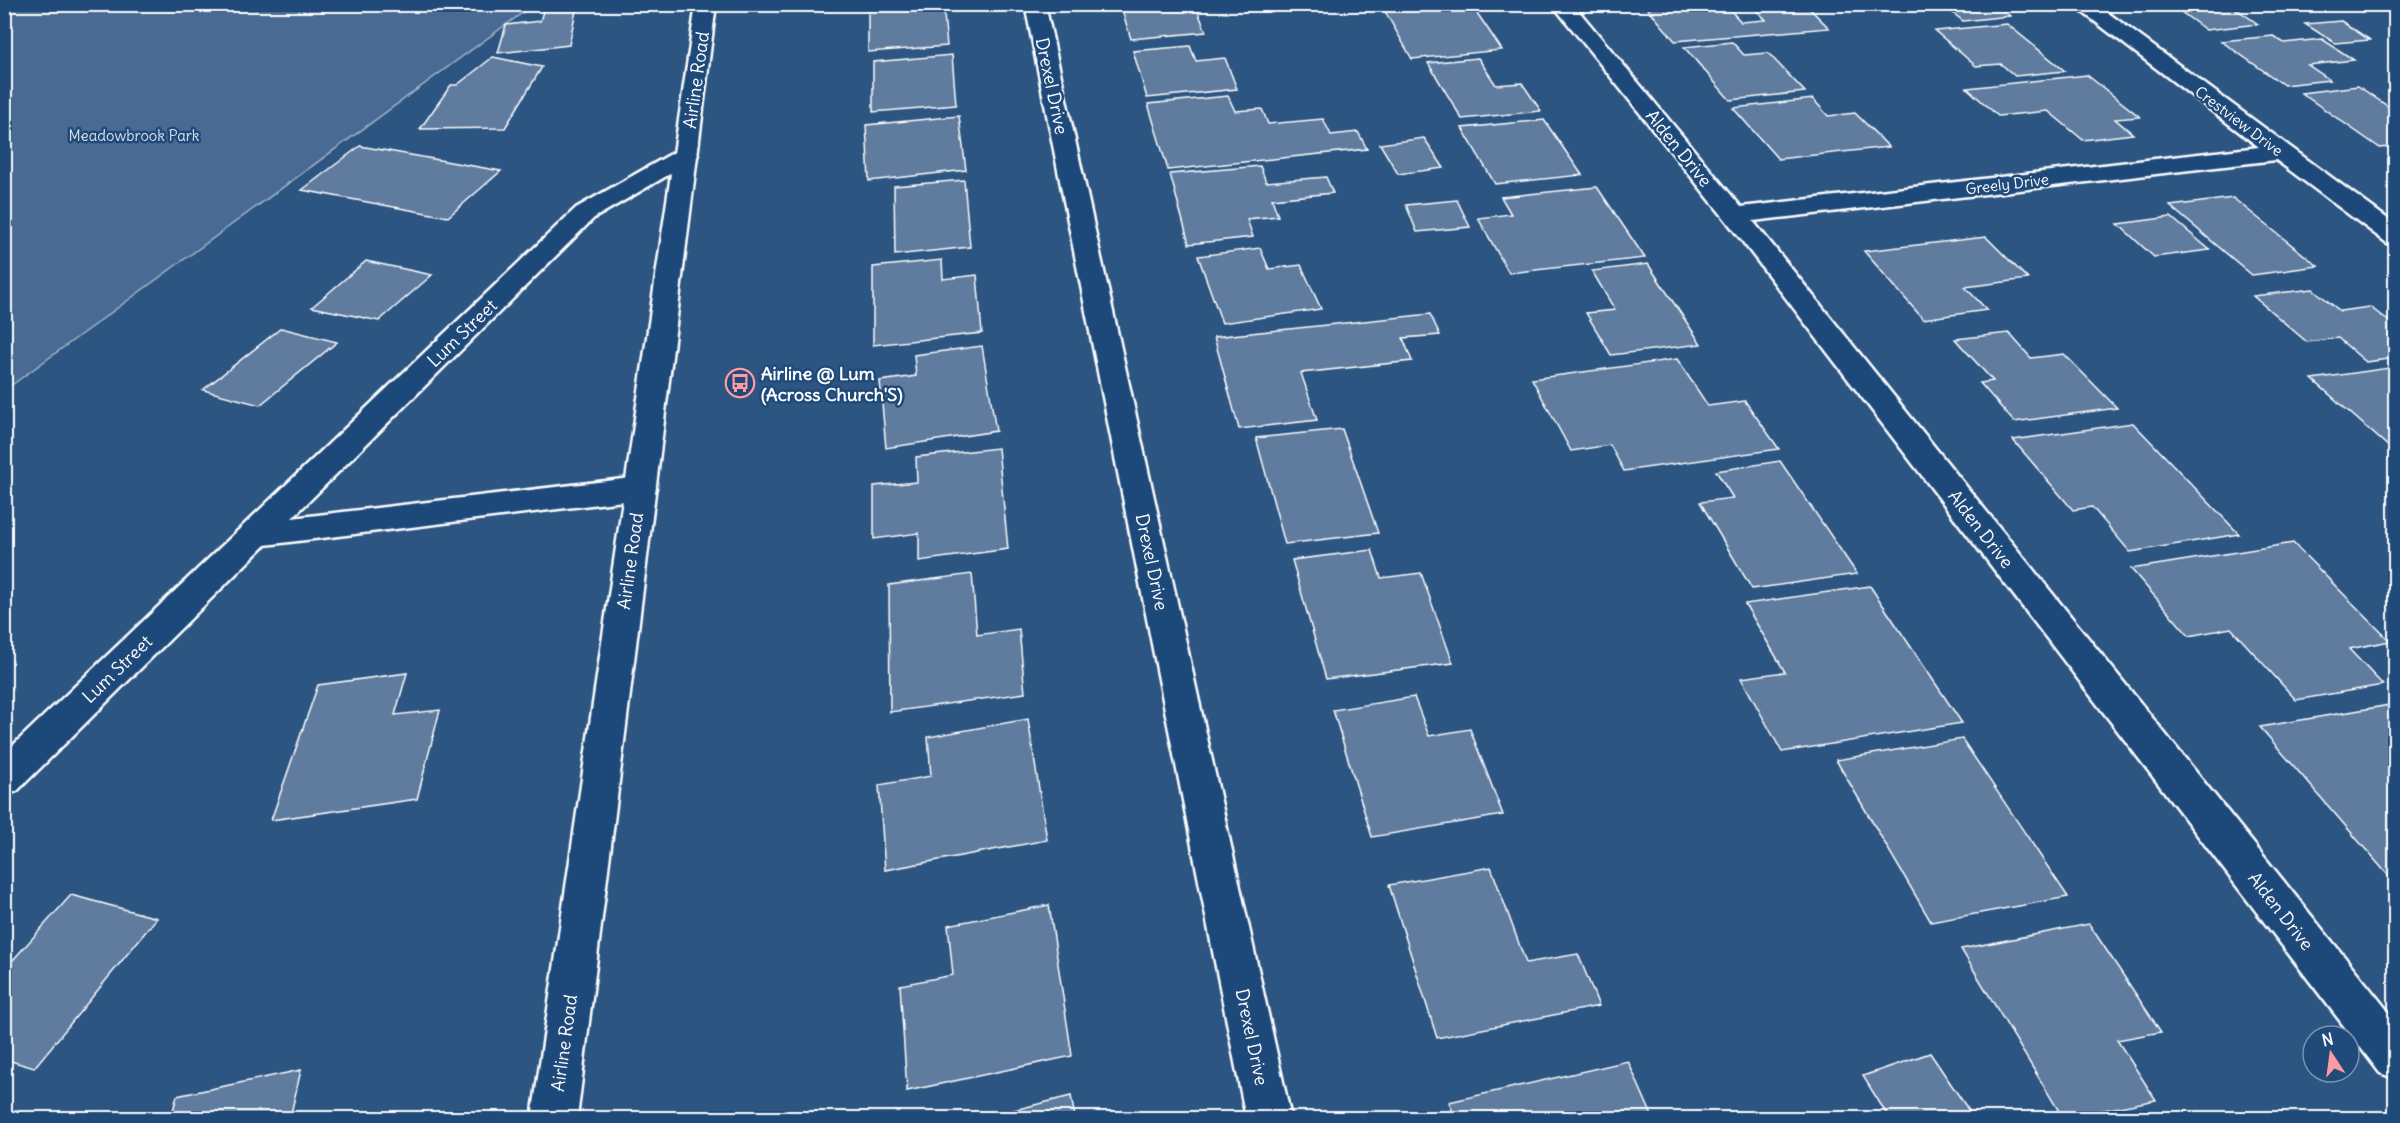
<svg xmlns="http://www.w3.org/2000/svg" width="2400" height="1123" font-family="Delius,sans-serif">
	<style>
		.green { fill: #486b92; stroke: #a4b5c8; stroke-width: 1.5 }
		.building { fill: #5e7c9f; stroke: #fff; stroke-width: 1.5 }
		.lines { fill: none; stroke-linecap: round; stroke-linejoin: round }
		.minor-casing { stroke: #fff; stroke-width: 5 }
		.major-casing { stroke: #fff; stroke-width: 5 }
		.minor { fill: #1f4a7a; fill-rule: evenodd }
		.major { fill: #1f4a7a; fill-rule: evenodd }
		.labels { text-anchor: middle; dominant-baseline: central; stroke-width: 5; stroke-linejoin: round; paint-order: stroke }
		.far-street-label { font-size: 15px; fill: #fff; stroke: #1f4a7a }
		.far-park-label { font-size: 15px; fill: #dae1e9; stroke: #1f4a7a }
		.street-label { font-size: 18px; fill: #fff; stroke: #1f4a7a }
		.poi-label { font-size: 18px; font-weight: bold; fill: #fff; stroke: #1f4a7a; text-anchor: start }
	</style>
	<rect width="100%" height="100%" fill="#2c5582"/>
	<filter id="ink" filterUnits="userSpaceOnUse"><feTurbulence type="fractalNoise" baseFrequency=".0167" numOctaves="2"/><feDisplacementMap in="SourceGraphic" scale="12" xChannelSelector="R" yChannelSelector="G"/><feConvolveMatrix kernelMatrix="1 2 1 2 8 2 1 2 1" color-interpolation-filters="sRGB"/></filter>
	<g filter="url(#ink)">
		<polygon class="green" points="5,4 533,4 533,5 9,387 4,386"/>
		<g class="building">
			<polygon points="943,4 947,46 868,52 868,5"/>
			<polygon points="1120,4 1195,4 1206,32 1131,39"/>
			<polygon points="1397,4 1471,4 1502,50 1412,59 1382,6"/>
			<polygon points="1644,4 1725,4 1741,22 1766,20 1754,8 1805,4 1829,28 1675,41"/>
			<polygon points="1917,4 1995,4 2010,16 1963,21 1949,10 1927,12"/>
			<polygon points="2170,4 2229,4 2258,24 2206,30"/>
			<polygon points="577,5 569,45 498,53 506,25 540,21 544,8"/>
			<polygon points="2341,21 2370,40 2335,43 2305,24"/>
			<polygon points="2007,24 2065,71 2015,76 2001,64 1976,66 1935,31"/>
			<polygon points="2273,36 2284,43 2322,39 2354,60 2308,65 2330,80 2284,85 2221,41"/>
			<polygon points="1732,42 1744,55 1768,53 1805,92 1730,100 1684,47"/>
			<polygon points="1190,46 1196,61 1225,58 1237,89 1147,98 1133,51"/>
			<polygon points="952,55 956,105 873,112 873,62"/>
			<polygon points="493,57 542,67 505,128 420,129 451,85 457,85"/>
			<polygon points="1478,58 1496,85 1522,83 1541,111 1462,119 1428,63"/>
			<polygon points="2087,75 2140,117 2115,119 2133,134 2083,140 2048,111 1998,116 1967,88"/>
			<polygon points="2358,86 2396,112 2396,146 2380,148 2301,93"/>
			<polygon points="1228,96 1235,111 1262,109 1268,124 1323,119 1331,135 1358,132 1367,149 1168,170 1148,104"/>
			<polygon points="1813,99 1828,116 1855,113 1889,147 1778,159 1733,108"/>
			<polygon points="959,116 966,170 869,181 866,125"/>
			<polygon points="1544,120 1582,175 1495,184 1462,128"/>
			<polygon points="1424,138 1444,168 1398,174 1380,144"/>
			<polygon points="360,146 501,171 448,217 302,190"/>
			<polygon points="1260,166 1266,182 1326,177 1333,193 1272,199 1278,216 1247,219 1253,237 1189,244 1170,174"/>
			<polygon points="964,180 970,247 895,255 894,186"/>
			<polygon points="1597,187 1645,258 1509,273 1478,218 1511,214 1501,197"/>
			<polygon points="2233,198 2318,266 2252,275 2170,206"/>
			<polygon points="1457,200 1470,227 1417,232 1406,205"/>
			<polygon points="2171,217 2210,250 2154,257 2118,224"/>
			<polygon points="1986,237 2028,279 1965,287 1987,310 1923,319 1864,251"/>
			<polygon points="1260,248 1269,269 1301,265 1321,309 1222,323 1198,256"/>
			<polygon points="942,260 943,279 977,275 982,333 873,345 873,267"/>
			<polygon points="366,261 432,275 379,321 312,307"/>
			<polygon points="1648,264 1701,344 1611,355 1586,313 1615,310 1592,271"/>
			<polygon points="2313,289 2340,311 2370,307 2396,327 2396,358 2366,362 2338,338 2307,342 2253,296"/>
			<polygon points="1430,314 1440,335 1403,338 1412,361 1301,373 1317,420 1239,429 1214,337"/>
			<polygon points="281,328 337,342 260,405 203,390"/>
			<polygon points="2009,333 2031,358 2064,354 2117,408 2014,422 1980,383 1993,381 1955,339"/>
			<polygon points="982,346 996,431 886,448 880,381 916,376 914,355"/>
			<polygon points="1677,359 1708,406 1745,401 1779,449 1624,471 1610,445 1571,451 1532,379"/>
			<polygon points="2396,367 2396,448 2390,448 2312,379"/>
			<polygon points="2133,423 2239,534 2130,552 2092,507 2073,510 2013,440"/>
			<polygon points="1342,429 1378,533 1285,544 1256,438"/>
			<polygon points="998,448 1008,549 919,561 919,533 874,539 874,486 917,482 916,457"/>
			<polygon points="1780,461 1857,574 1752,589 1700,502 1733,498 1716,471"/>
			<polygon points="2293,543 2390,641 2349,649 2383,685 2296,700 2231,628 2189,636 2131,569"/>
			<polygon points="1372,550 1381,578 1421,573 1453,663 1326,679 1292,560"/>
			<polygon points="972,574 977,635 1019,629 1025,693 890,712 889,585"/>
			<polygon points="1870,586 1962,723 1782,752 1741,678 1785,672 1745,604"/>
			<polygon points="407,673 395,715 440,710 417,799 271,820 318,685"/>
			<polygon points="1414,697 1429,736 1470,729 1503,815 1372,837 1333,710"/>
			<polygon points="2396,704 2396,881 2393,881 2260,727"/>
			<polygon points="1028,719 1047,840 885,870 879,785 931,776 928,737"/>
			<polygon points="1962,739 2068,897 1931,922 1836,760"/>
			<polygon points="1491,867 1526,963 1578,954 1599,1006 1437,1038 1389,885"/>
			<polygon points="71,895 157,918 34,1068 4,1059 4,970"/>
			<polygon points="1049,905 1072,1056 907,1091 900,985 953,975 948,925"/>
			<polygon points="2089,924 2161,1032 2117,1040 2156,1100 2063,1118 1961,949"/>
			<polygon points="1930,1053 1974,1118 1889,1118 1863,1076"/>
			<polygon points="1628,1061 1653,1118 1455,1118 1449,1102"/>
			<polygon points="301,1070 290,1118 171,1118 177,1096"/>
			<polygon points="1071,1096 1075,1118 981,1118"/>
		</g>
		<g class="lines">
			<g class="minor-casing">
				<g id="minor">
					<polygon points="1025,4 1045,4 1291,1118 1246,1118"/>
					<polygon points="1552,4 1573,4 1741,207 2259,147 2072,4 2096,4 2396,225 2396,246 2387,243 2276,160 1753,221 2396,1021 2396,1079 2380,1073 1726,220"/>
					<polygon points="686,148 694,150 698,155 694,160 594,218 292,518 640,477 651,480 656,488 651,496 640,499 265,545 17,791 4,795 4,754 576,208 678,150"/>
				</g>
			</g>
			<g class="major-casing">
				<polygon id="major" points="696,4 716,4 577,1118 532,1118"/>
			</g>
			<use href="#minor" class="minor"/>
			<use href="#major" class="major"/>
		</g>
	</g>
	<defs>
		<g id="bus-ring" transform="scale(1.5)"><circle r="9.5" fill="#1f4a7a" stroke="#ff9aa2" stroke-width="1.5"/><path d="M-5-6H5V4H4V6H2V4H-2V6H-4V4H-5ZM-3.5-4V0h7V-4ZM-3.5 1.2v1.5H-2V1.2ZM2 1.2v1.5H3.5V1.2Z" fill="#ff9aa2"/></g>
	</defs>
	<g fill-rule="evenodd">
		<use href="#bus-ring" x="740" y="383"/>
	</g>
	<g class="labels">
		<g class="far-street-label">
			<text transform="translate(2239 121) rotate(37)">Crestview Drive</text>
			<text transform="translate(2007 184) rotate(-7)">Greely Drive</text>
		</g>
		<g class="far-park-label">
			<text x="134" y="135">Meadowbrook Park</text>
		</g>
		<g class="street-label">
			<text transform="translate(696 80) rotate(-82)">Airline Road</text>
			<text transform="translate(1052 86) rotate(78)">Drexel Drive</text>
			<text transform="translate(1679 148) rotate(51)">Alden Drive</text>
			<text transform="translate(462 333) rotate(-44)">Lum Street</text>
			<text transform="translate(1981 529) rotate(52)">Alden Drive</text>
			<text transform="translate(630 561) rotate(-82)">Airline Road</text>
			<text transform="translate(1152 562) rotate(78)">Drexel Drive</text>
			<text transform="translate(117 669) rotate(-44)">Lum Street</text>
			<text transform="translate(2281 911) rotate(52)">Alden Drive</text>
			<text transform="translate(1252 1037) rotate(78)">Drexel Drive</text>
			<text transform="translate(564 1043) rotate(-82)">Airline Road</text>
		</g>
		<g class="poi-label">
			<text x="761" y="373">Airline @ Lum<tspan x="761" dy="21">(Across Church'S)</tspan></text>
		</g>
	</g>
	<rect width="2400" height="1123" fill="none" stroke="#1f4a7a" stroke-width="24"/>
	<rect x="12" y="12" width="2376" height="1099" fill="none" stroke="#fff" stroke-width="2" filter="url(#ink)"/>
	<g transform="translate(2331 1054) rotate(347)"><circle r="28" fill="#1f4a7a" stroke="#7992af" stroke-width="1.5"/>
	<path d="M0-4.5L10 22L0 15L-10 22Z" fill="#ff9aa2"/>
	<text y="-9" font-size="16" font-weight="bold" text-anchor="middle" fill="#ffffff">N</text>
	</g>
</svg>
